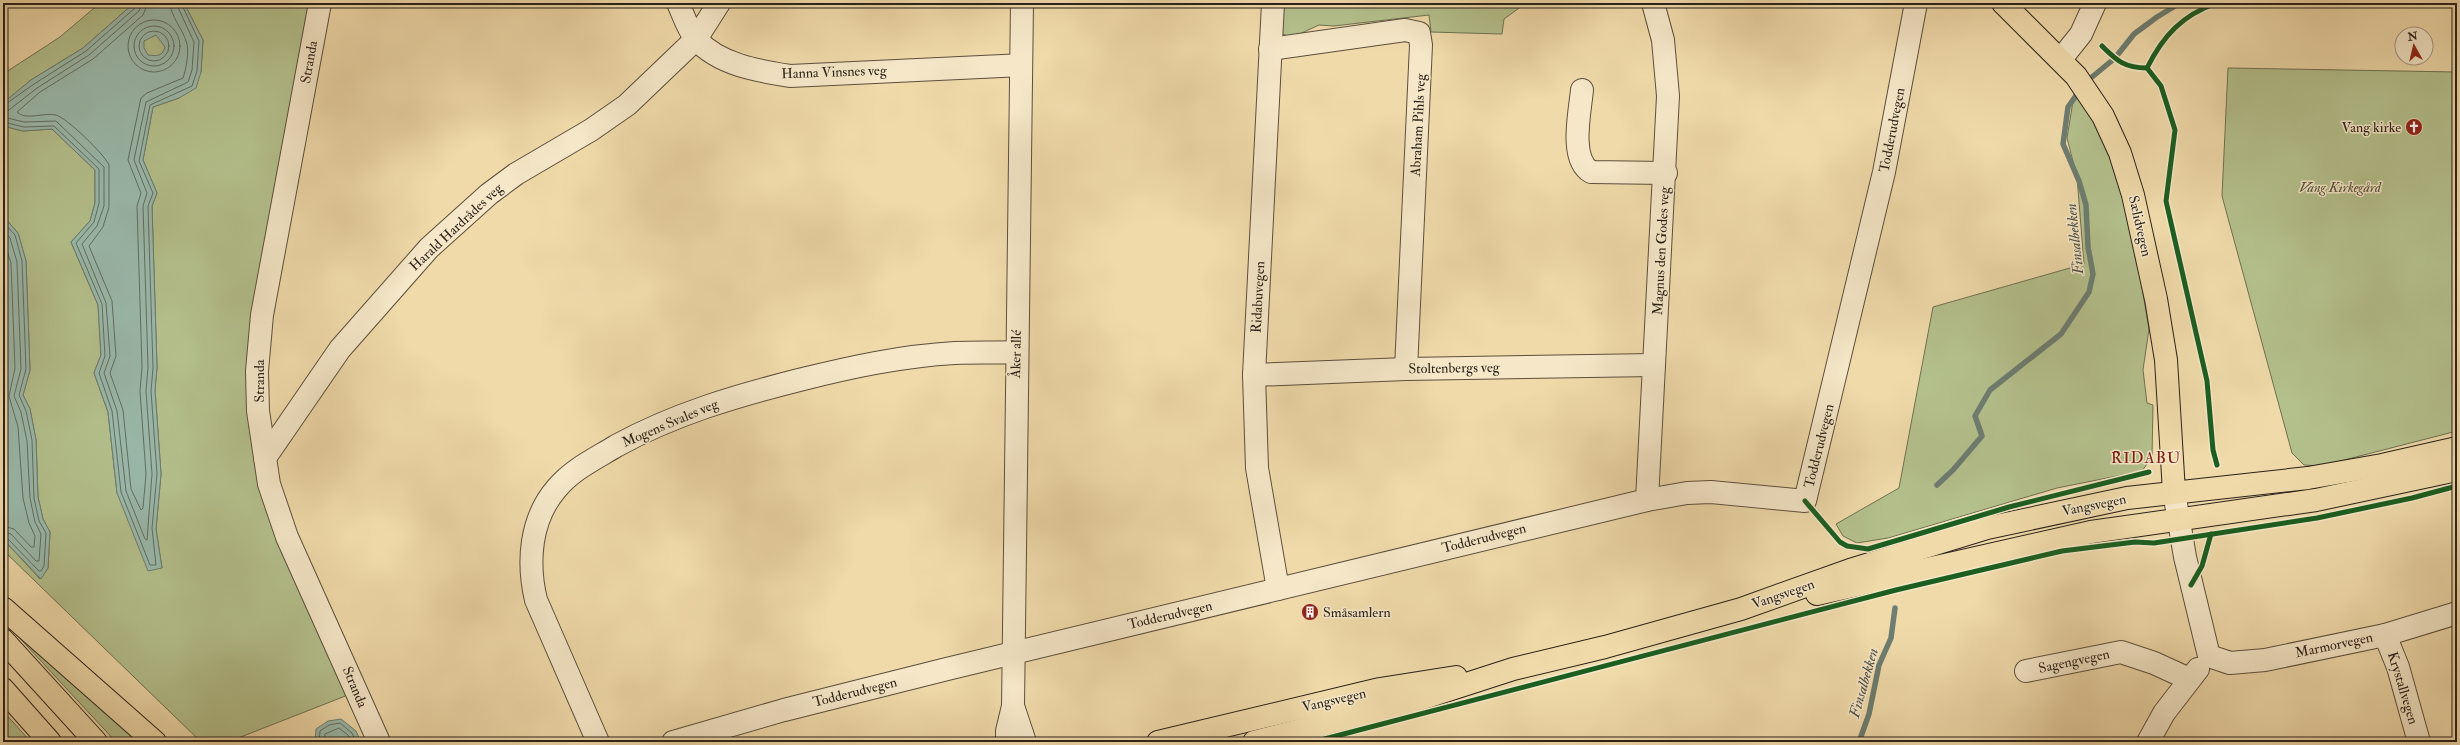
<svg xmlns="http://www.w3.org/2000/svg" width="2460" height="745" font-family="'IM FELL Double Pica',serif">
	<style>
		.green { fill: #b4c18d; stroke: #6f7152 }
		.water { fill: #9abaac; stroke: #6d7d71; fill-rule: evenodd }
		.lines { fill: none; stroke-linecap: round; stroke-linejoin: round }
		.shore { stroke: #626e62; stroke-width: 1 }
		.stream { stroke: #6d7d71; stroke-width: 5.5 }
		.minor-casing { stroke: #5c4f3c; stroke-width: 24 }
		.major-casing { stroke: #2a2118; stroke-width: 24 }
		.highway-casing { stroke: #2a2118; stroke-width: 24 }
		.minor { stroke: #f5e7c8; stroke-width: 22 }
		.major { stroke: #f0daaa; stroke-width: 22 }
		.highway { stroke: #f0daaa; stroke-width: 22 }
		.cycleway-casing { stroke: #f5e7c8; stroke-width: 8 }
		.cycleway { stroke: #1b5e20; stroke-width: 5 }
		.labels { text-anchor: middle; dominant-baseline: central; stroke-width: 3; stroke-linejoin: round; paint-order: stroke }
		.street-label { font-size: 14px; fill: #2a2118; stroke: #f5e7c8 }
		.poi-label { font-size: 14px; fill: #2a2118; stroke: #f5e7c8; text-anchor: end }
		.park-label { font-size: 14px; font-style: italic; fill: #53513b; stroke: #f5e7c8 }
		.water-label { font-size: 15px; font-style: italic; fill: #4c4f44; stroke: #f5e7c8 }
		.quarter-label { font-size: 16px; letter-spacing: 1px; fill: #7a1f14; stroke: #f5e7c8 }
	</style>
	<rect width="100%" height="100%" fill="#f0daaa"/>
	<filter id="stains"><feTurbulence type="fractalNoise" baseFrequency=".005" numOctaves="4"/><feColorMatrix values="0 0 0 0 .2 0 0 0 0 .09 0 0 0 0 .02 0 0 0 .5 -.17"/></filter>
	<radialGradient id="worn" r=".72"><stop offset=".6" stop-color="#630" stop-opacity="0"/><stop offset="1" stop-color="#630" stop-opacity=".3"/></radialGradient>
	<g class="green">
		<polygon points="100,3 134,3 83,48 31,80 3,103 3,74 60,37"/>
		<polygon points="184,3 312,3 251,420 353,693 228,742 201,742 3,550 3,539 40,579 48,568 50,532 43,519 38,497 36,440 30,409 23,395 30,370 26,261 18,233 3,216 3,126 23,131 52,129 95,170 95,203 90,221 71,242 98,305 101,355 94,373 108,412 117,493 162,568 156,529 161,474 155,390 157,368 152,206 157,193 143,160 153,107 179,98 201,72 203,40"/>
		<polygon points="1281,3 1526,3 1504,19 1502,34 1431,32 1429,15 1334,26 1319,25 1291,38 1279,32"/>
		<circle cx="154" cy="46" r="11"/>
		<polygon points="2228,68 2457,72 2457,431 2321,466 2304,465 2292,453 2222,196"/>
		<polygon points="2075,89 2091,111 2119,175 2133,234 2149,329 2143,370 2147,403 2153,405 2152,457 2142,471 2057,488 1888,538 1857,543 1843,536 1836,524 1899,488 1933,307 2084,264 2077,177 2067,138"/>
		<polygon points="3,620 141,742 116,742"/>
		<polygon points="3,711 31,742 9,742 3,733"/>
	</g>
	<g class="water">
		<path d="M 134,3 L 184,3 L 203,40 L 201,72 L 196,88 L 179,98 L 153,107 L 143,160 L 157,193 L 152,206 L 157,368 L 155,390 L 161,474 L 156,529 L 162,568 L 148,571 L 117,493 L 108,412 L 94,373 L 101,355 L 98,305 L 71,242 L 90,221 L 95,203 L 95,170 L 52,129 L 23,131 L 3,126 L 3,103 L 31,80 L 83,48 ZM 156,35 L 165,47 C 162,57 157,56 148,55 L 144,48 L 144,41 Z"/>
		<polygon points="3,216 18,233 26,261 30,370 23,395 30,409 36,440 38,497 43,519 50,532 48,568 41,579 3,539"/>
		<polygon points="341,719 356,731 361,742 315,742 316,729 328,721"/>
	</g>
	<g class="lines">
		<g class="shore">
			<path d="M 148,3 L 143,15 L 93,59 L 40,92 L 17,112 C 25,121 45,112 56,115 C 67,118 105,155 109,165 L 109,207 L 103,227 L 89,246 L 112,301 L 116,356 L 110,373 L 123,410 L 131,489 L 141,510 L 143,508 L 146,474 L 140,391 L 142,367 L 137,206 L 141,193 L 128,160 L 141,98 L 147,93 L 183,78 C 186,70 190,49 186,41 C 182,28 171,17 170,3"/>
			<circle cx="154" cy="46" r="26"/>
			<circle cx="154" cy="46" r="20"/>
			<circle cx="154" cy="46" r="15"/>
			<polyline points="3,106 34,84 86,51 135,8 137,3"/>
			<polyline points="3,111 9,110 37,88 89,55 139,11 142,3"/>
			<polyline points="3,117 24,122 56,121 104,167 104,206 97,226 82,244 106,303 110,356 104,373 117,411 126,491 145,539 147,540 152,474 146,391 148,367 143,206 147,193 134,160 146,102 188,82 192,70 194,42 176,3"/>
			<polyline points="3,122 24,127 54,126 99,169 99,203 94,222 76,243 102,304 105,356 99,373 112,411 121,492 150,565 156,565 152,528 157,474 151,391 153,368 148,206 153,193 139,161 150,105 192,86 197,71 199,41 181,3"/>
			<polyline points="3,222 15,235 22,261 26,369 19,395 26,411 32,440 34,498 39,521 46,533 44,566 41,571 39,571 7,538 3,537"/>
			<polyline points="3,229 10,238 17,262 21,369 14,396 21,412 27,441 30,498 35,522 41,534 39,561 36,561 11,534 3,532"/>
			<polyline points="3,238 11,263 15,368 9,396 18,427 23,498 29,523 35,536 34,547 31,547 14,529 3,526"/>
			<polyline points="319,742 320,731 329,725 340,723 352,733 356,742"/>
			<polyline points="324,742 325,734 339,728 348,735 351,742"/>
		</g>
		<g class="stream">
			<polyline points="2086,82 2115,58 2134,34 2157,17 2180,3"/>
			<polyline points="1937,485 1953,470 1982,436 1975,416 1990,390 2061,334 2089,292 2093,274 2088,247 2086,205 2079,181 2063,144 2068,107 2080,90"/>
			<polyline points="1859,742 1869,714 1879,665 1891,638 1895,608"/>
		</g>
		<g class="minor-casing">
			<g id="minor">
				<polyline points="320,3 262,315 257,371 258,411 269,484 287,537 379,742"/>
				<path d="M 678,3 C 683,14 688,30 696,39 C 719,65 759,71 790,76 L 1021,65"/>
				<polyline points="1273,3 1254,375 1257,468 1278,589"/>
				<polyline points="1270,49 1405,30 1419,33 1421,45 1406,369"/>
				<polyline points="2061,59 2081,34 2095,3"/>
				<path d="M 1582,90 C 1580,112 1569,159 1591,172 L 1666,173"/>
				<polyline points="1254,375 1406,369 1654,365"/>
				<polyline points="265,458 340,349 429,248 489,194 516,174 591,130 627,105 696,39 719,3"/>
				<polyline points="2174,492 2185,557 2209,656"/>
				<polyline points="1647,500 1668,96 1663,40 1653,3"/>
				<polyline points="2385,635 2398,667 2419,742"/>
				<polyline points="2209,656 2230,663 2265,660 2385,635 2457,613"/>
				<polyline points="2026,671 2121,652 2154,663 2189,679"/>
				<polyline points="1013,706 1025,742"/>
				<path d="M 598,742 L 536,600 C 527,562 530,519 557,488 C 573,469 595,459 616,446 C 674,414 736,396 799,380 C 851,367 902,356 955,353 C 976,352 996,353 1016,352"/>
				<polyline points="673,742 784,710 947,669 1647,500 1687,493 1711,492 1805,501 1884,172 1916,3"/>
				<polyline points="1007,742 1007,731 1013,706 1022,3"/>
				<polyline points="2148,742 2164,713 2198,669"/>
			</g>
		</g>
		<g class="major-casing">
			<polyline id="major" points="2003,3 2076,76 2103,116 2120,153 2133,195 2156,299 2166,360 2174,492"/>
		</g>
		<g class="highway-casing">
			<g id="highway">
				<polyline points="1817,594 2091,532 2316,500 2457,470"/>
				<polyline points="3,608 155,742"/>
				<polyline points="3,640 96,742"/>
				<polyline points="3,689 50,742"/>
				<polyline points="1158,742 1380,689 1456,677"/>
				<polyline points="1254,742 1414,701 1513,669 1605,647 1741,609 1850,570 1987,528 2127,498 2308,478 2382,465 2457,448"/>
			</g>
		</g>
		<use href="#minor" class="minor"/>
		<use href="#major" class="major"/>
		<use href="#highway" class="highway"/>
		<g class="cycleway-casing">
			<g id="cycleway">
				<path d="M 2102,46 C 2117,61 2125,68 2147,68 L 2161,86 L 2175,130 L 2166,201 L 2207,381 L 2213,450 L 2217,465"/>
				<path d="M 2147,68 C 2163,36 2182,15 2217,3"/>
				<polyline points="1805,501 1840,542 1847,546 1868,549 2009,507 2149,472"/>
				<polyline points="2191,585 2202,566 2211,534"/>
				<polyline points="1313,742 1896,590 2062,551 2135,542 2154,543 2317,518 2412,498 2457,486"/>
			</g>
		</g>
		<use href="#cycleway" class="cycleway"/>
	</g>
	<defs>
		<g id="church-disc" transform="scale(0.9)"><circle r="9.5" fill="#8f2418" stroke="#f5e7c8"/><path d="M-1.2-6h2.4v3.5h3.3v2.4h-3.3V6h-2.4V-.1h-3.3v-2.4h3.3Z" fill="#fff"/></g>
		<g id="building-disc" transform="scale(0.9)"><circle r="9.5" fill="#8f2418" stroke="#f5e7c8"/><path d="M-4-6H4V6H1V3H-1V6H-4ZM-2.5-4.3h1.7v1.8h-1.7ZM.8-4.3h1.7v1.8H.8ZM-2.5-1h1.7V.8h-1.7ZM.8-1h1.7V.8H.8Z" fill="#fff"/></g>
	</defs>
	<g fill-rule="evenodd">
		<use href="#church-disc" x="2414" y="127"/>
		<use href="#building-disc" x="1310" y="612"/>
	</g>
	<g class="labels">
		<g class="street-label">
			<text transform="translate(309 62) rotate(-80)">Stranda</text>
			<text transform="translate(834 72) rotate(-2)">Hanna Vinsnes veg</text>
			<text transform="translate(1418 125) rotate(-87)">Abraham Pihls veg</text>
			<text transform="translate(1892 130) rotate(-79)">Todderudvegen</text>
			<text transform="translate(2140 226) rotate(77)">Sælidvegen</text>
			<text transform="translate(456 227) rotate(-43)">Harald Hardrådes veg</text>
			<text transform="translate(1661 251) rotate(-87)">Magnus den Godes veg</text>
			<text transform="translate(1258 297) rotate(-87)">Ridabuvegen</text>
			<text transform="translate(1016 354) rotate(-89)">Åker allé</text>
			<text transform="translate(1454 368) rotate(-1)">Stoltenbergs veg</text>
			<text transform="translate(259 381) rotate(-90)">Stranda</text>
			<text transform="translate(670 423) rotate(-23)">Mogens Svales veg</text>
			<text transform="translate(1819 446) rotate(-76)">Todderudvegen</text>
			<text transform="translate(2094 505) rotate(-11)">Vangsvegen</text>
			<text transform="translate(1484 538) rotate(-14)">Todderudvegen</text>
			<text transform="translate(1783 594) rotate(-19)">Vangsvegen</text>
			<text transform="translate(1170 615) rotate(-13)">Todderudvegen</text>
			<text transform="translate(2334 645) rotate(-12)">Marmorvegen</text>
			<text transform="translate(2074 661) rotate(-12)">Sagengvegen</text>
			<text transform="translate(355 687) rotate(67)">Stranda</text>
			<text transform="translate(2403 688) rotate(73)">Krystallvegen</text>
			<text transform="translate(855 692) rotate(-14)">Todderudvegen</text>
			<text transform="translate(1334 700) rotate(-13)">Vangsvegen</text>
		</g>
		<g class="poi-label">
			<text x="2401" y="127">Vang kirke</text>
			<text x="1323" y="612" text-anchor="start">Småsamlern</text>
		</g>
		<g class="park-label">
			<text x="2340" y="187">Vang Kirkegård</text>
		</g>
		<g class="water-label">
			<text transform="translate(2075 239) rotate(-96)">Finsalbekken</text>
			<text transform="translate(1864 683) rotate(-74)">Finsalbekken</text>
		</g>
		<g class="quarter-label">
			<text x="2146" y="458">RIDABU</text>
		</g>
	</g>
	<rect width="2460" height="745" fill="none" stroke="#f0daaa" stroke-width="16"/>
	<rect x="4" y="4" width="2452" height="737" fill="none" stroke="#2a2118" stroke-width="2"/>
	<rect x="8" y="8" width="2444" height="729" fill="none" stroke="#2a2118"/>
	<g transform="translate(2414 46) rotate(352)"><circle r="19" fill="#f5e7c8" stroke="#a49882"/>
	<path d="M0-3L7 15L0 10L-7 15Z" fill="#8f2418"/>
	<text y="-6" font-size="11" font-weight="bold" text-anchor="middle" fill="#2a2118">N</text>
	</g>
	<rect width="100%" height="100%" filter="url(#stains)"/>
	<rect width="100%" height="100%" fill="url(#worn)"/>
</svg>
